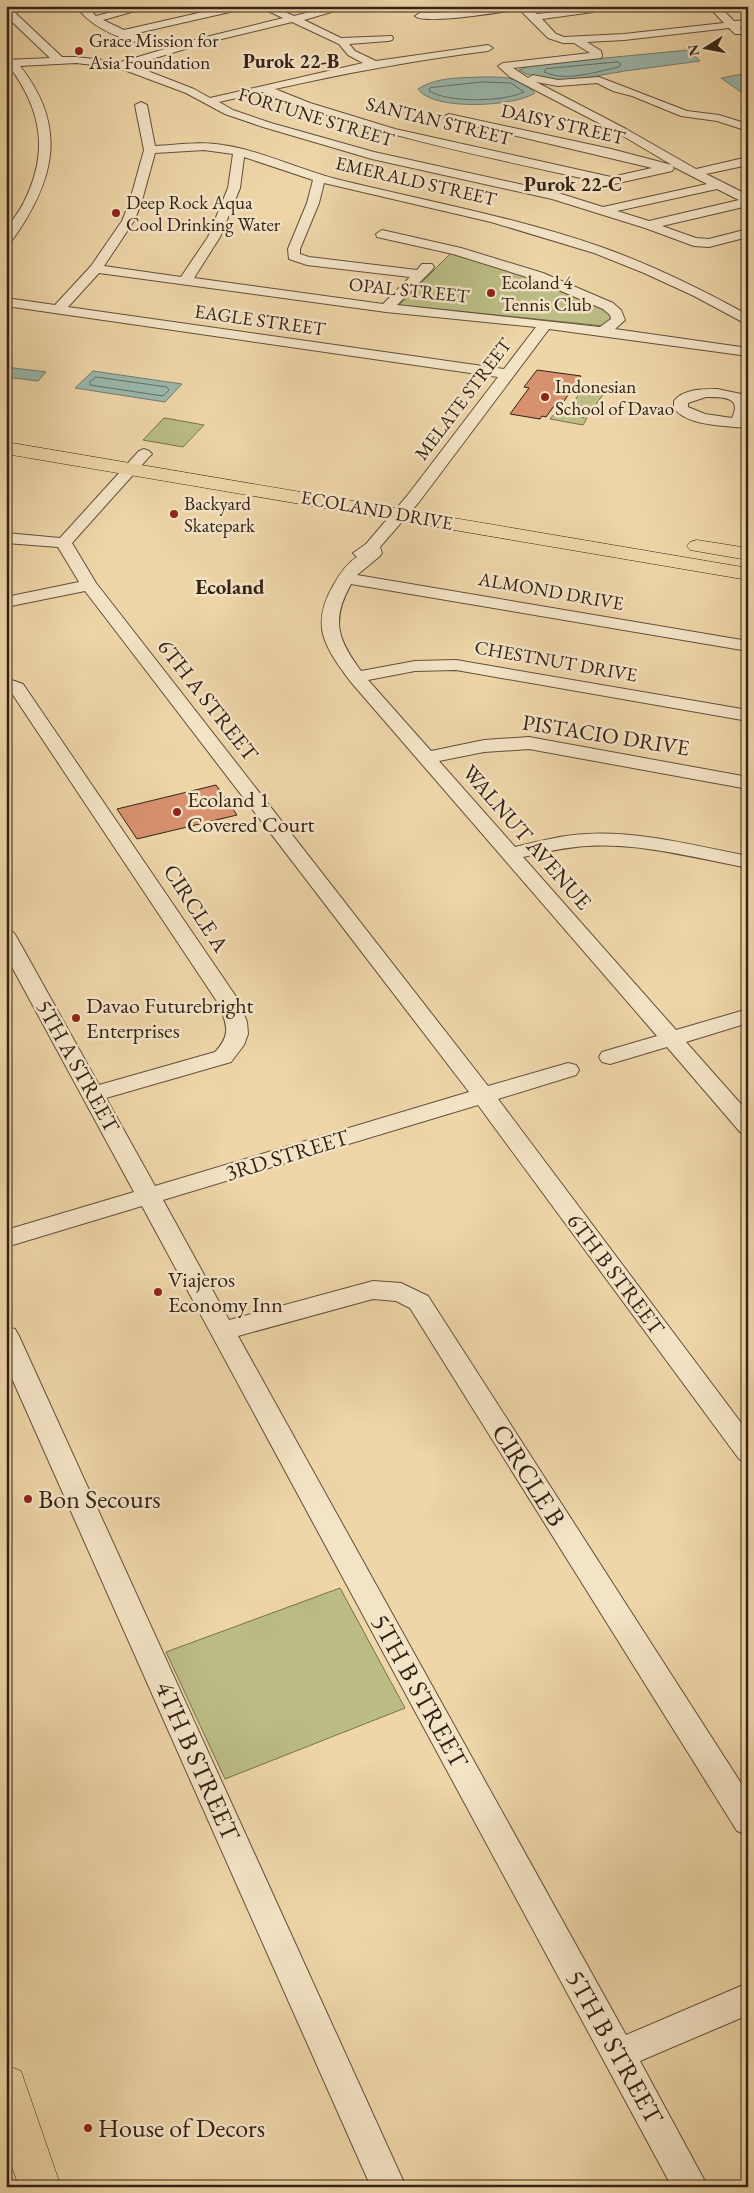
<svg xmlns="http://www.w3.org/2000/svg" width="754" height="2193" font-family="'EB Garamond',serif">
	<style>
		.green { fill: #bbbd85; stroke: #78704e }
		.water { fill: #9ab8ad; stroke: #717c71 }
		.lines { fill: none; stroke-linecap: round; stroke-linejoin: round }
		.shore { stroke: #676d62; stroke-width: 1 }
		.building { fill: #d8916f; stroke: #342217 }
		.minor-casing { stroke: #624f3b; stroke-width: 2 }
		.primary-casing { stroke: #342217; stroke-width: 1 }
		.minor { fill: #f4e4c6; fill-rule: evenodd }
		.primary { fill: #eed6a8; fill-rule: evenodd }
		.poi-dot { fill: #8f2418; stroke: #f4e4c6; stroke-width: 2 }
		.labels { text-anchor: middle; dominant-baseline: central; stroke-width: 5; stroke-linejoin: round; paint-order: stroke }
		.far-poi-label { font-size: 19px; fill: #342217; stroke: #f4e4c6; text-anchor: start }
		.far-street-label { font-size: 19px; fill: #342217; stroke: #f4e4c6 }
		.far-neighbourhood-label { font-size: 20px; font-weight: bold; fill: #342217; stroke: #f4e4c6 }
		.far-quarter-label { font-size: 21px; font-weight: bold; fill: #342217; stroke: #f4e4c6 }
		.street-label { font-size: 22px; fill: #342217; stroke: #f4e4c6 }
		.poi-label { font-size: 22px; fill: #342217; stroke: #f4e4c6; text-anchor: start }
		.near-street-label { font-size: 26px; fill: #342217; stroke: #f4e4c6 }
		.near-poi-label { font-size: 26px; fill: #342217; stroke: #f4e4c6; text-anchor: start }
	</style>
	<rect width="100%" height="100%" fill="#eed6a8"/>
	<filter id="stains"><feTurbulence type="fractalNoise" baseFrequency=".004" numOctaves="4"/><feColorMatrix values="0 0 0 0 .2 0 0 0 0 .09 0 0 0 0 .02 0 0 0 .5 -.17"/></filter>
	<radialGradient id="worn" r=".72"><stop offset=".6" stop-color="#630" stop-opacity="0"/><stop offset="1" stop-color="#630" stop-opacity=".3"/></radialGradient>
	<g class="green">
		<polygon points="452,252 525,274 610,312 612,320 604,326 399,305"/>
		<polygon points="585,386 607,389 592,410 570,407"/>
		<polygon points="555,413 587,418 583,425 550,419"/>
		<polygon points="164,418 165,418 204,425 183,447 143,440"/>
		<polygon points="340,1588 405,1708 225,1779 166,1652"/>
	</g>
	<g class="water">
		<polygon points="688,50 700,61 625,71 567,81 547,79 526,74 519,70 533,65"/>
		<polygon points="748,73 748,97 721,78"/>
		<path d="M 482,77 C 505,77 517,76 535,93 C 514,107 432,111 418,89 C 436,77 460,78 482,77 Z"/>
		<polygon points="6,367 46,372 38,381 6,377"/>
		<polygon points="93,371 182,384 165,402 75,388"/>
	</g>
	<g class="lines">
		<g class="shore">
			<path d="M 618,62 L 621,64 L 619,67 C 595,72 567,82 544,72 L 546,69 Z"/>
			<path d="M 482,82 L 511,83 L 524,92 C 503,102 449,103 429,91 L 430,88 Z"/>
			<polygon points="96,377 167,387 169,390 163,396 90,385 90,382"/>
		</g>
	</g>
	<g class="building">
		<polygon points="537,370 581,376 560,407 554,406 546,417 542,416 540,419 510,414 529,388 524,387"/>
		<polygon points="216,785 237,815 137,839 117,809"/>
	</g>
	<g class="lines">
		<g class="minor-casing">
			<g id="minor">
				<path d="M 76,6 L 86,6 L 96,16 L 135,6 L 153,6 L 103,20 L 124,30 L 229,6 L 248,6 L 243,9 L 133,34 L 141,39 L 136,42 C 115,37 89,25 76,6 Z"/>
				<path d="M 257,6 L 271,6 L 294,16 L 333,6 L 352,6 L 304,20 L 341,38 L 392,36 L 393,38 L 392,40 L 388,41 L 349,44 L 355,51 L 376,61 L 488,45 L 493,48 L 488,51 C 416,60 346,73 275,89 L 310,103 L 395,129 L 611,177 L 652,168 L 449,120 L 443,117 L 449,114 L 611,149 L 672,165 L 618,133 L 510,77 L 498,66 L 503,63 L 590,53 L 574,43 L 563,43 L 548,38 L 519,9 C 503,12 424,25 415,16 L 420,13 L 453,12 L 493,6 L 528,6 L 537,14 L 597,7 L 598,9 L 593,12 L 542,19 L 556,34 L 564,37 L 624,34 L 724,23 L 708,6 L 719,6 L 734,21 L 748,20 L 748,26 L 740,27 L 744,32 L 743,34 L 735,34 L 729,28 L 624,40 L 587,42 L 601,51 L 602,56 L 601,58 L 513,68 L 528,78 L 533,75 L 558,80 L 599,77 L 687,111 L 719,115 L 748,124 L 748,131 L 717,121 L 681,116 L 632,96 L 613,91 L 597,83 L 558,86 L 536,82 L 626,129 L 696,169 L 748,157 L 748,165 L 706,174 L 748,195 L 748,206 L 662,226 L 696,238 L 709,239 L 748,229 L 748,237 L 709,247 L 694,246 L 645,228 L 552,199 L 372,159 L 263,127 L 225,114 L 186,93 L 119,68 L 76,63 L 20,66 C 69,128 54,182 11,242 L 6,243 C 6,224 16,218 24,202 C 49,152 42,110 9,66 L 6,66 L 6,60 L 50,58 L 6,16 L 6,7 L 10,8 L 62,57 L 76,57 L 121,62 L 198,39 L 283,18 ZM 292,22 L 339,44 L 348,55 L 363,63 L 210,98 L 194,89 L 132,65 L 205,43 ZM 262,92 C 370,134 482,156 595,181 L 590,184 L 596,188 L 672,171 L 674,168 L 672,166 L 707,184 L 603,207 L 555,192 L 374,152 L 271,123 L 233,110 L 219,102 ZM 717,189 L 739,200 L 649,221 L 617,211 Z"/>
				<path d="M 141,102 L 147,105 L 155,146 C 178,145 201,141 223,145 C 262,151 298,169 336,179 C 425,201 516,217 604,248 C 654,266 701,289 748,315 L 748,325 L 694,296 L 644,273 L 594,253 L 491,222 L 324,183 L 319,203 L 300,249 L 300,254 L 309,257 L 417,270 L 422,264 L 432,264 L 434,267 L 432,270 L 397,305 L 600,327 L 611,319 L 610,315 L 603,309 L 533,279 L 453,254 L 377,237 L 376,234 L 382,230 L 461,248 L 543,273 L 613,303 L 621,310 L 625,320 L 615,329 L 748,348 L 748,356 L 549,329 L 419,502 L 380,547 L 382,553 L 380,556 L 357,575 L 748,641 L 748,651 L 351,584 C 331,620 337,639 361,671 L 415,661 L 456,660 L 748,710 L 748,721 L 456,670 L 415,671 L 368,680 L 431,751 L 484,740 L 529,737 L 748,777 L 748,789 L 529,749 L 484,752 L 439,761 L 515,847 C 539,841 563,835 587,834 C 641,831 695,846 748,856 L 748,868 C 695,858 642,843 588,846 C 566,847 545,852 523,857 L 676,1030 L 748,1009 L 748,1023 L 686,1042 L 748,1112 L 748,1135 L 740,1132 L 667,1047 L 610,1064 L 602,1062 L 599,1057 L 602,1052 L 657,1036 L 350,681 C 325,647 310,626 333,586 C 339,575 346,564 357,557 L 353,553 L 366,544 L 407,496 L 498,377 L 6,306 L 6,298 L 55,305 L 91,266 L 122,221 L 129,204 L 144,150 L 135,105 ZM 204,150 L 233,154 L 228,188 L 208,237 L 181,277 L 104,266 L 134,221 L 141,204 L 155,153 ZM 244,157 L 313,180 L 307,203 L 288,249 L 289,259 L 307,265 L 410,277 L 383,304 L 194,278 L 220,237 L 240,188 ZM 99,273 L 386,312 L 536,327 L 504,369 L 68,307 Z"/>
				<path d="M 717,389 L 741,394 L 747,398 L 748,428 C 727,426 686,426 674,408 L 674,401 C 683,389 703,389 717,389 ZM 706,397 C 721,397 743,396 732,418 L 705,414 L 688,407 L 688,403 Z"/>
				<path d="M 144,449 L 149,451 L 152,454 L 149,457 L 72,543 L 96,583 L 488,1086 L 568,1063 L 576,1065 L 579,1070 L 576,1075 L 498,1099 L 748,1432 L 748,1462 L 739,1459 L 478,1105 L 163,1200 L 229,1320 L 373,1281 L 401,1283 L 428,1296 L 748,1794 L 748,1835 L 737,1831 L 410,1308 L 396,1301 L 373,1299 L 238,1336 L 626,2035 L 748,1983 L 748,2015 L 640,2061 L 708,2187 L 672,2187 L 142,1206 L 6,1247 L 6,1230 L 134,1192 L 6,956 L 6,930 L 13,932 L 16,936 L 99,1085 L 215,1052 C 231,1035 227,1026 220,1006 L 11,692 L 6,690 L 6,678 L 23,684 L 239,1001 L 247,1022 L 248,1034 L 244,1045 L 231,1062 L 106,1098 L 155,1186 L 469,1092 L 85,591 L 6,607 L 6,597 L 79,582 L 58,547 L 6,543 L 6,533 L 60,538 L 139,451 Z"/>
				<polygon points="6,1327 15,1329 19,1336 406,2187 371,2187 6,1365"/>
			</g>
		</g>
		<g class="primary-casing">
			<g id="primary">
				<polygon points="6,442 748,568 748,580 6,454"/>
				<polygon points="697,540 748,548 748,560 690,550 687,546 690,542"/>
				<polygon points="6,2065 21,2071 61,2187 19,2187 6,2149"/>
			</g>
		</g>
		<use href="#minor" class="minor"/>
		<use href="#primary" class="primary"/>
	</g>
	<g class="poi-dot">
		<circle cx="79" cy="51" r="5"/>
		<circle cx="116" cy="213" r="5"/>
		<circle cx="491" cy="293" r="5"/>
		<circle cx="545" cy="397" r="5"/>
		<circle cx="174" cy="514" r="5"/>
		<circle cx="177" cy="812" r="5"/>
		<circle cx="76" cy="1018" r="5"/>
		<circle cx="158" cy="1292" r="5"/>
		<circle cx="28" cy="1499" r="5"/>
		<circle cx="88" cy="2128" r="5"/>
	</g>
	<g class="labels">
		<g class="far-poi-label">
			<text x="89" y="40">Grace Mission for<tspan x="89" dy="22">Asia Foundation</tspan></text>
			<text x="126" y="202">Deep Rock Aqua<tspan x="126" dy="22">Cool Drinking Water</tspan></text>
			<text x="501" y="282">Ecoland 4<tspan x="501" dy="22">Tennis Club</tspan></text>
			<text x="555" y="386">Indonesian<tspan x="555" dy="22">School of Davao</tspan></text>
			<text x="184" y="503">Backyard<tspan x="184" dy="22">Skatepark</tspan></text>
		</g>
		<g class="far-street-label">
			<text transform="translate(316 117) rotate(17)">FORTUNE STREET</text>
			<text transform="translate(439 121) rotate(14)">SANTAN STREET</text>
			<text transform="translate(563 124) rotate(13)">DAISY STREET</text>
			<text transform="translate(416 181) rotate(13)">EMERALD STREET</text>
			<text transform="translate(409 290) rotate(6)">OPAL STREET</text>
			<text transform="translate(260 320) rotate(8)">EAGLE STREET</text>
			<text transform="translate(463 399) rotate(-53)">MELATE STREET</text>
			<text transform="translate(377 510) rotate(10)">ECOLAND DRIVE</text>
			<text transform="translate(551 591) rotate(10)">ALMOND DRIVE</text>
			<text transform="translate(556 661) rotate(10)">CHESTNUT DRIVE</text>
		</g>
		<g class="far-neighbourhood-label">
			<text x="291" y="61">Purok 22-B</text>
			<text x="573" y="184">Purok 22-C</text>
		</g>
		<g class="far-quarter-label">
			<text x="230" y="586">Ecoland</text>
		</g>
		<g class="street-label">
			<text transform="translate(208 700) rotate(52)">6TH A STREET</text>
			<text transform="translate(606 735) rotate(9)">PISTACIO DRIVE</text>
			<text transform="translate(527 837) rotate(49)">WALNUT AVENUE</text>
			<text transform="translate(196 908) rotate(57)">CIRCLE A</text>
			<text transform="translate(78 1066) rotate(61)">5TH A STREET</text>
			<text transform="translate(287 1155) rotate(-17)">3RD STREET</text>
			<text transform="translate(616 1274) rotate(53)">6TH B STREET</text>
		</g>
		<g class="poi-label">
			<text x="187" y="799">Ecoland 1<tspan x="187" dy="25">Covered Court</tspan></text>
			<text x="86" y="1005">Davao Futurebright<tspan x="86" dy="25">Enterprises</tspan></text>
			<text x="168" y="1279">Viajeros<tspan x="168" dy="25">Economy Inn</tspan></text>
		</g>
		<g class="near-street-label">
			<text transform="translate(529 1475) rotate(58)">CIRCLE B</text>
			<text transform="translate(420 1691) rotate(61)">5TH B STREET</text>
			<text transform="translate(198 1761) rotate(66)">4TH B STREET</text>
			<text transform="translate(615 2047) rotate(61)">5TH B STREET</text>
		</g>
		<g class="near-poi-label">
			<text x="38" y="1499">Bon Secours</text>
			<text x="98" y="2128">House of Decors</text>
		</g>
	</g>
	<rect width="754" height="2193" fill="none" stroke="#eed6a8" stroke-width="25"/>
	<rect x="8" y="8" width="739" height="2178" fill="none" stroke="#342217" stroke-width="2.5"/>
	<rect x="12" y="12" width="729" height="2168" fill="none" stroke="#342217"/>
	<g transform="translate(706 48) rotate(259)" stroke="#f4e4c6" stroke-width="4" paint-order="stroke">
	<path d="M0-4L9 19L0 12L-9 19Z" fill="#342217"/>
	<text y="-8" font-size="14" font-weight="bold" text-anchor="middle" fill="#342217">N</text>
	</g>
	<rect width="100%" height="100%" filter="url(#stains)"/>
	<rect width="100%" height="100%" fill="url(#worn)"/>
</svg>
